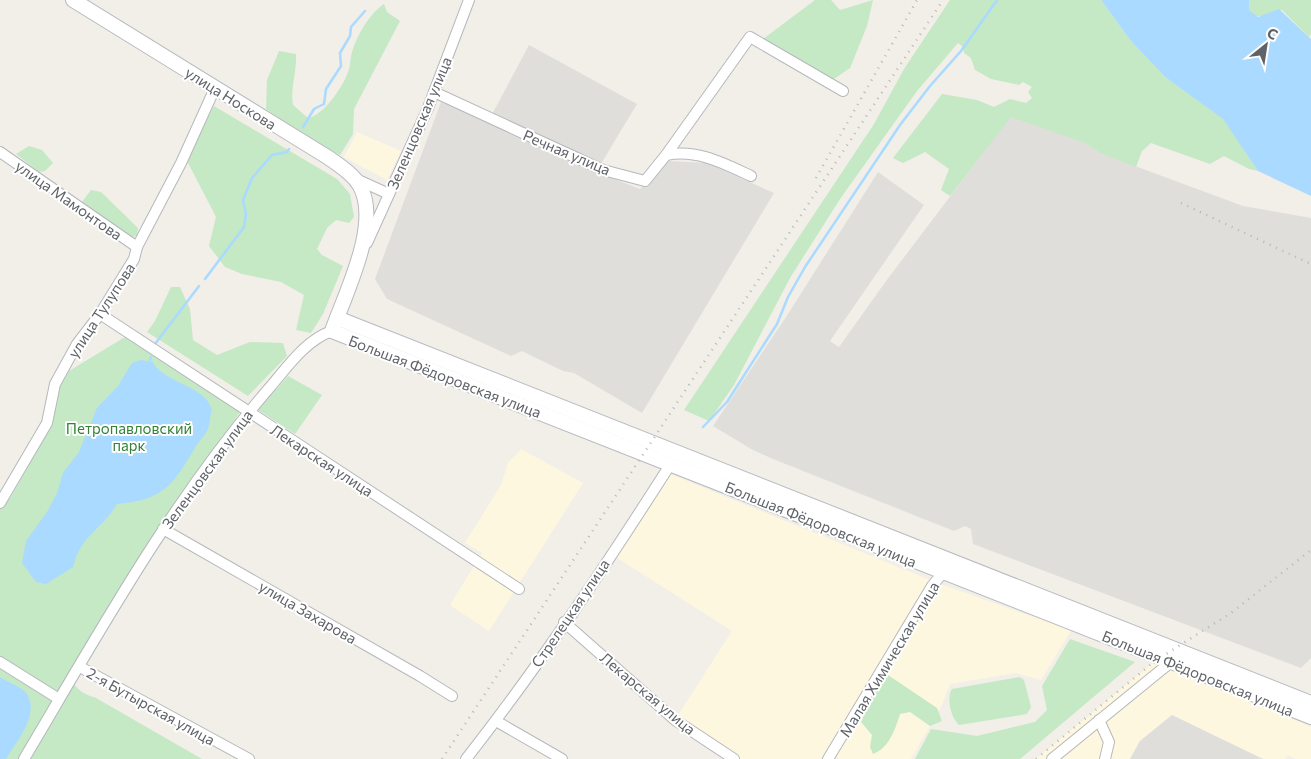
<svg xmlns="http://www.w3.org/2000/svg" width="1311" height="759" font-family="Commissioner,sans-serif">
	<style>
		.commercial { fill: #fef7e0 }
		.industrial { fill: #e0deda }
		.green { fill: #c5e8c5 }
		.water { fill: #aadaff }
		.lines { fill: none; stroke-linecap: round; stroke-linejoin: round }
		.stream { stroke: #aadaff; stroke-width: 2.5 }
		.street-casing { stroke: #b5b8bc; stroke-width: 12 }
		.secondary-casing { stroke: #b6babf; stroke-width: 16 }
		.street { stroke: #fff; stroke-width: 10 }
		.secondary { stroke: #fff; stroke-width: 14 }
		.rail { stroke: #b6b7b8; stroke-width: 2.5; stroke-dasharray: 1 6; stroke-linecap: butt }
		.labels { text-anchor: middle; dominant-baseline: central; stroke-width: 4; stroke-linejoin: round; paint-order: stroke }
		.street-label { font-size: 15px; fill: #5f6368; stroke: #fff }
		.park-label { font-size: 15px; fill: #348238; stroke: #fff }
	</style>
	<rect width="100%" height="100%" fill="#f1efe8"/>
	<g class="commercial">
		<polygon points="357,132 401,151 387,180 344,157"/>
		<polygon points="521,449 583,483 489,631 450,605 482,553 465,543 501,485 508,463"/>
		<polygon points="665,472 935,582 1027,615 1072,629 1041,680 1016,673 950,684 941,707 911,759 839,759 831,754 828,759 734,759 675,720 732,631 611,554"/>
		<polygon points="1155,661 1311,727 1311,759 1296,759 1288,755 1285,759 1263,759 1172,715 1140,741 1130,759 1036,759"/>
	</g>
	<g class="industrial">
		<polygon points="529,45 637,104 596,172 640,189 668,161 707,163 774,193 642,413 574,373 563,371 522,351 511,356 387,299 375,279 441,102 488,122"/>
		<polygon points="1011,116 1085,143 1100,153 1243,206 1311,218 1311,658 1301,668 973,544 971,529 965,526 954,531 773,459 751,449 713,426 788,314 878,172 924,205 830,341 839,347 886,281"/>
		<polygon points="1172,715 1263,759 1130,759 1140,741"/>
	</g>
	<g class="green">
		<polygon points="815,0 831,0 840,10 873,0 867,26 850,68 825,85 763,39"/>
		<polygon points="950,0 1101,0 1130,40 1165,77 1223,118 1258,171 1249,169 1224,156 1210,164 1151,143 1142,151 1136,167 1100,153 1085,143 1011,117 950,196 941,190 949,169 925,152 903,163 893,158 942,94 977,100 994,107 1010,99 1026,103 1032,98 1028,92 1032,87 1023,82 1019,85 991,79 975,70 971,58 964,53 963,47 958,43 917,91 840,199 790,278 734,385 709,421 684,410 874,124 904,69"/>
		<path d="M 1249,0 L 1311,0 L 1311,34 L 1309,37 L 1282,10 C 1269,10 1258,24 1249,10 Z"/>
		<path d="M 384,4 L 387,12 L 400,21 L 354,109 L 353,134 L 340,155 L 311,140 L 266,109 L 267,80 L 279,51 L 296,54 C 297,72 290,88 293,105 L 308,118 C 323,116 343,87 348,72 C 351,65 350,56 353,49 C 358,34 370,13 384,4 Z"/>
		<polygon points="214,106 337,179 350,194 354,217 349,223 336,220 327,228 317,249 322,255 343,266 323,314 311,333 296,330 304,295 281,282 242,274 225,267 209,246 216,217 186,159"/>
		<polygon points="29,146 42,150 53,163 45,171 39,172 16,154"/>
		<polygon points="91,190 101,192 138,228 137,235 131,238 82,202"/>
		<polygon points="171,287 180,287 190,309 193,340 217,355 250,342 283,343 287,356 248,396 147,332 155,321"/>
		<path d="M 125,337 L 240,412 L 144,554 L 69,674 C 75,689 81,693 96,698 L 202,759 L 0,759 L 0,509 L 11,497 L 53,422 L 59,389 L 69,371 Z"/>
		<polygon points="288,376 322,395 295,434 258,410"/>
		<polygon points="1070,639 1135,662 1020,759 915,759 931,729 977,736 1035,722 1047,710 1042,686"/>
		<path d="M 885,673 L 937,708 L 942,721 L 930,726 L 910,712 L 900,714 C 895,730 889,748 873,754 L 870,747 L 872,735 L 861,722 L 878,679 Z"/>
		<path d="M 1020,677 L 1024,680 L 1031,707 L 1027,714 L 959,725 C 951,718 946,698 952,689 Z"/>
	</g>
	<g class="water">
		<polygon points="1101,0 1249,0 1249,10 1258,17 1279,9 1311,39 1311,196 1258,171 1223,119 1165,77 1130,40"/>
		<path d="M 141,360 L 153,362 C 159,378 193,385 205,398 C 208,401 210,405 212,409 C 210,415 210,425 207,431 C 205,435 201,439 198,443 C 174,482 167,500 117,504 C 102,530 81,534 73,567 L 46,584 L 36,582 L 22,563 L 26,541 L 47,512 L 57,493 L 63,473 L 79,452 L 97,408 L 118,386 L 132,363 Z"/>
		<path d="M 0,677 C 7,682 22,687 27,694 C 40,715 16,742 6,759 L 0,759 Z"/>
	</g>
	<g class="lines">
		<g class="stream">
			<polyline points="303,127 314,109 324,104 326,89 341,66 340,53 350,36 351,27 365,11"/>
			<polyline points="205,279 244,227 246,214 243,200 252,178 272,155 287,152 289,149"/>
			<polyline points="155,344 199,286"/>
			<polyline points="150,360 151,357"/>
			<polyline points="703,427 727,402 777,324 788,297 805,267 900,125 930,86 961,51 997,0"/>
		</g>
		<g class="street-casing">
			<g id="street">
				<path d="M 434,92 L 603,170 L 645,181 L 666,155 C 697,149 723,163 751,176"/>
				<polyline points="0,152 137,247"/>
				<polyline points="666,155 750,37 843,91"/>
				<polyline points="356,179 389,194"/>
				<polyline points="367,243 428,108 469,0"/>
				<polyline points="100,314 519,589"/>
				<polyline points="0,503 47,423 55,384 77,344 100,314 134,259 137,247 181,163 215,88"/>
				<polyline points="163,529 420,676 452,696"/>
				<polyline points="564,622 675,720 734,759"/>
				<polyline points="0,662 59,699"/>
				<polyline points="80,667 249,759"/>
				<polyline points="1099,720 1109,742 1105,759"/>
				<polyline points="496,721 562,759"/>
				<path d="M 24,759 C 100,631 172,500 271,386 C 288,366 306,340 332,331"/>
				<path d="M 466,759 C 540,665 606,565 670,465"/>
				<polyline points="828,759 932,586 946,569"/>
				<polyline points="1052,759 1171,662"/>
			</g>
		</g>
		<g class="secondary-casing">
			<g id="secondary">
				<path d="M 73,0 L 329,158 C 340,166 353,174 360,186 C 381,224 345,294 332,331 L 1311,717"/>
				<polyline points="337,318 1311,703"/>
			</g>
		</g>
		<use href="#street" class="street"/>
		<use href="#secondary" class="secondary"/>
		<g class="rail">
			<polyline points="816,178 917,0"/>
			<polyline points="1181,203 1311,264"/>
			<polyline points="442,759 943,0"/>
			<polyline points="1036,759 1155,661 1231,613 1311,550"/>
		</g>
	</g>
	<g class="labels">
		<g class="street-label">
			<text transform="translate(231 98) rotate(32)">улица Носкова</text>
			<text transform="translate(419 123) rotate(-67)">Зеленцовская улица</text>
			<text transform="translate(567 152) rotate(23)">Речная улица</text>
			<text transform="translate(69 200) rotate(35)">улица Мамонтова</text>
			<text transform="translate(101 310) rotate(-57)">улица Тулупова</text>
			<text transform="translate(445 376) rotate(21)">Большая Фёдоровская улица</text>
			<text transform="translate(322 460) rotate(33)">Лекарская улица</text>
			<text transform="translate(207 469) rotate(-54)">Зеленцовская улица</text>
			<text transform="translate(821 524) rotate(22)">Большая Фёдоровская улица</text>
			<text transform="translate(308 612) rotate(30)">улица Захарова</text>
			<text transform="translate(570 613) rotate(-56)">Стрелецкая улица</text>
			<text transform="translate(889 659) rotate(-59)">Малая Химическая улица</text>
			<text transform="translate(1198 673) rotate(22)">Большая Фёдоровская улица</text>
			<text transform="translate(648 693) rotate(40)">Лекарская улица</text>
			<text transform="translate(151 706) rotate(29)">2-я Бутырская улица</text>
		</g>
		<g class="park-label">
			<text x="129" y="428">Петропавловский<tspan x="129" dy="17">парк</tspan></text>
		</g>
	</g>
	<g transform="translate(1266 45) rotate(30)" stroke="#ffffff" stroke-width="4" paint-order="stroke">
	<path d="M0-4L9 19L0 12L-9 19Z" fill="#5f6368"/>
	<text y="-8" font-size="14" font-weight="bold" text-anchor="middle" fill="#5f6368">С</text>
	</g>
</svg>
